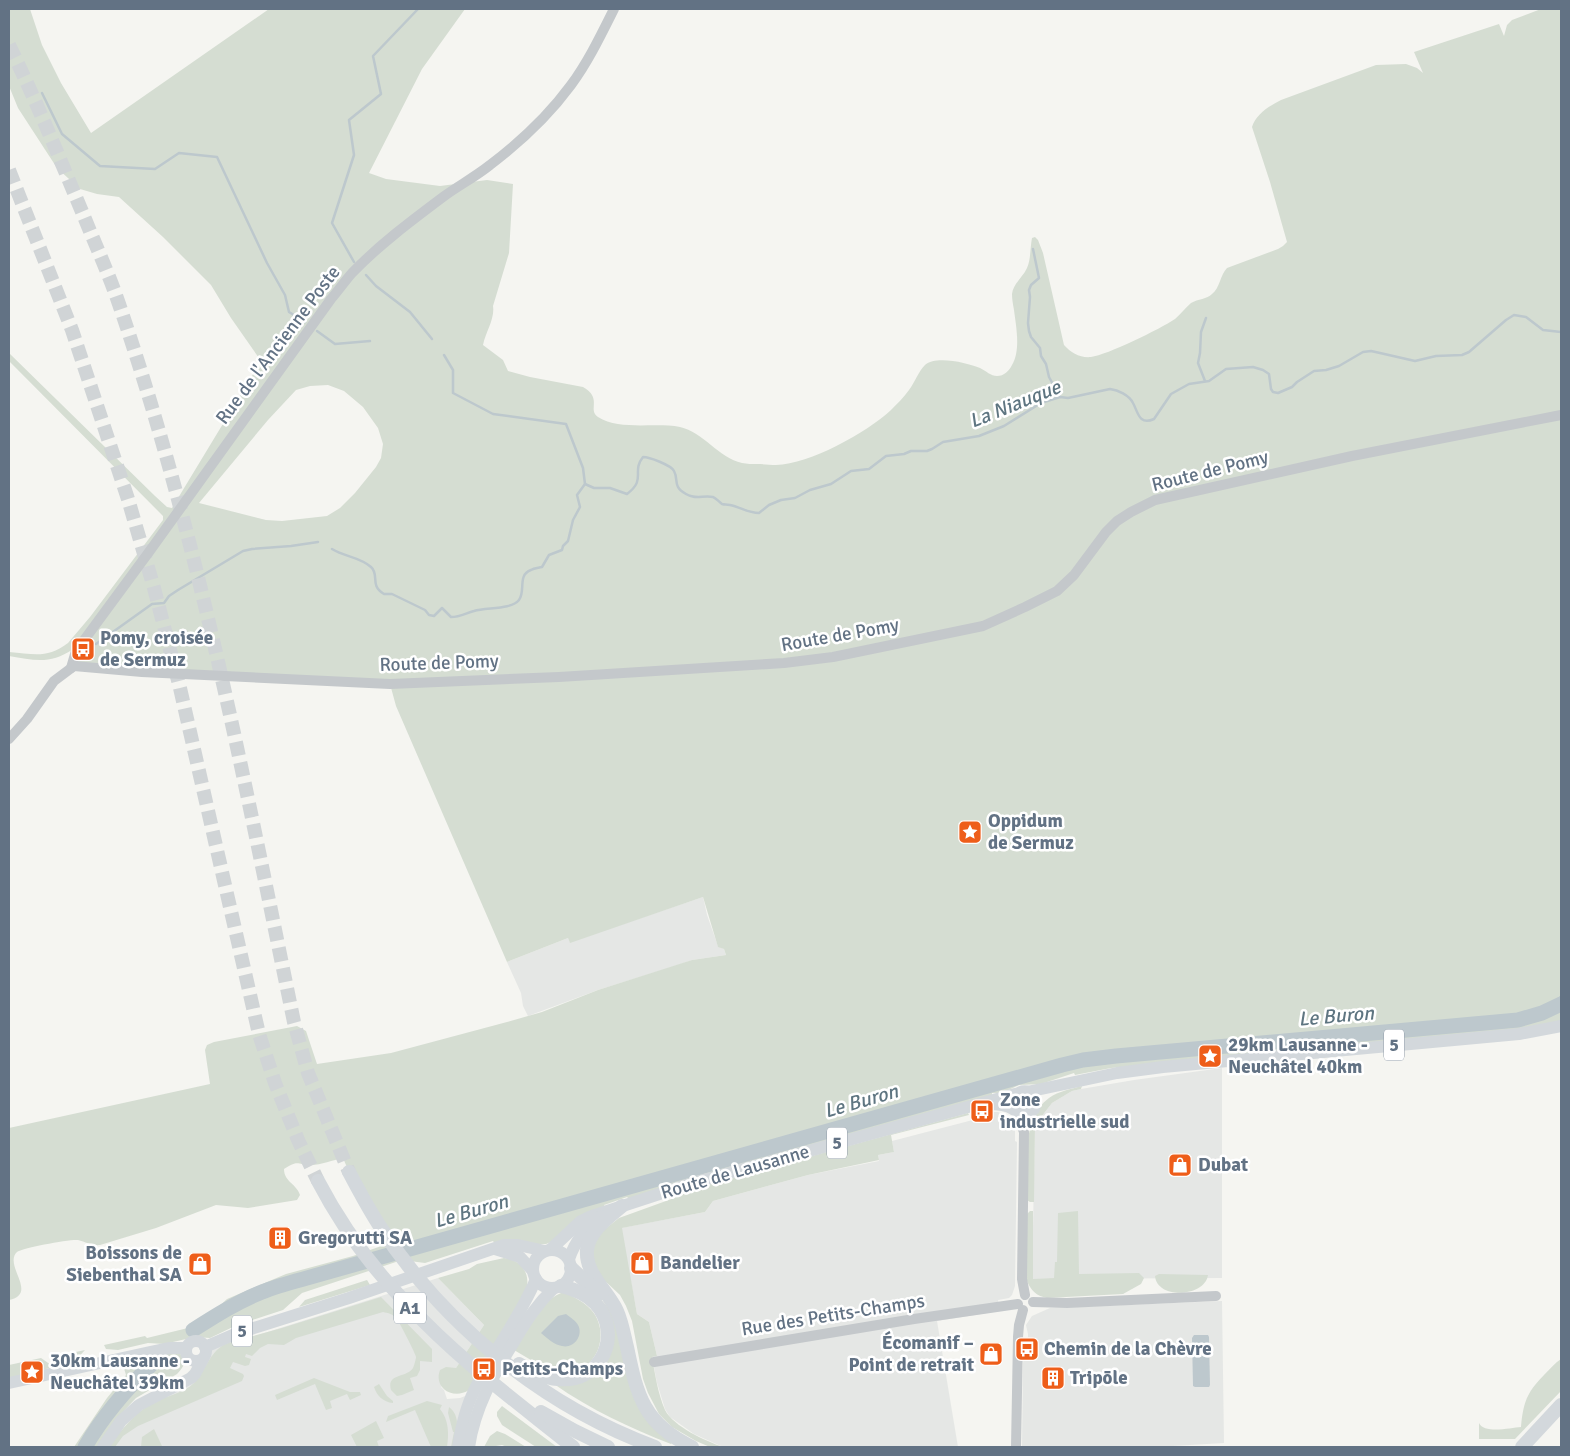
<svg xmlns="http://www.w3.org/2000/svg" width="1570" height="1456" font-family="Signika,sans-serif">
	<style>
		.built { fill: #e5e7e5 }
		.green { fill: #d5ddd2; fill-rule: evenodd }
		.water { fill: #bdc8cd }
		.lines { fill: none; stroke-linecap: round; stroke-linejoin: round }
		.stream { stroke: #bdc8cd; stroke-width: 2.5 }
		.river { stroke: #bdc8cd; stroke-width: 15 }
		.highway-tunnel { stroke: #d0d4d6; stroke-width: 14; stroke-dasharray: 14 7; stroke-linecap: butt }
		.minor { stroke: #c4c8cb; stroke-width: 10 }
		.major { stroke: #d3d8dc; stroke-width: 12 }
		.highway { stroke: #d3d8dc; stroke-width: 14 }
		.labels { text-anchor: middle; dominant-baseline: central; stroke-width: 5; stroke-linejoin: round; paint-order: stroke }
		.shield { fill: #fff; stroke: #919ca9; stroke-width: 1 }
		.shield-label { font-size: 18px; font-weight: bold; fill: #627284 }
		.street-label { font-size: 19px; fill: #627284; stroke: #fff }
		.poi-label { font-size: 19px; font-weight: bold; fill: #627284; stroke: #fff; text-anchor: start }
		.water-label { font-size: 20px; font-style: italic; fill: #5e7581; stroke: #fff }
	</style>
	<rect width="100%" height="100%" fill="#f5f5f1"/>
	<g class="built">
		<polygon points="703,897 707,915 718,946 724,949 726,955 692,960 678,965 598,990 528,1016 523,1006 521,993 507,962 568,938 570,942"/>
		<polygon points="1222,1068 1222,1278 1032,1279 1035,1125 1052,1103 1072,1091 1081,1089 1134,1080"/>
		<polygon points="992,1112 998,1112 1008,1117 1012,1121 1015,1130 1015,1141 1017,1142 1015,1286 1012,1295 1009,1298 998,1300 1000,1311 937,1321 958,1447 723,1447 694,1434 670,1417 665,1409 657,1383 652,1357 657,1356 649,1322 637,1314 621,1228 705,1212 713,1201 808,1175 879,1161 878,1155 894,1152 892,1141 992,1115"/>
		<polygon points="438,1278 484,1325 456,1368 441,1387 444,1390 447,1399 460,1398 473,1393 458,1447 103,1447 173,1387 205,1356 206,1350 235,1334 255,1336"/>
		<polygon points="1222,1301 1224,1443 1156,1447 1022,1447 1023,1363 1025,1351 1028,1350 1028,1334 1026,1325 1032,1316 1050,1308"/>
	</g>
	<g class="green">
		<path d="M 9,9 L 30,9 L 42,45 L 61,83 L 91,133 L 269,9 L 465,9 L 422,69 L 369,173 L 386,179 L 440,186 L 487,180 L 513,184 L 509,253 L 493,306 C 495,319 486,331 483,345 L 503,360 L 508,371 L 530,377 L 583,387 C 603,398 587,410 598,417 C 620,431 655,422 680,427 C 703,432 719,458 742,463 C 747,464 752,464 757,464 C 763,464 770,465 776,465 C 810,464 866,433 891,410 C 897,404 904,397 909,390 C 915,382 918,372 925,365 C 936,355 968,363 980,368 C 986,371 991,376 997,376 C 1004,376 1009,371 1012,365 C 1021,350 1016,326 1014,310 C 1013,305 1012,299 1012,294 C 1013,284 1023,277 1027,268 C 1031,259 1030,248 1032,238 L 1035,237 L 1038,240 L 1043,253 L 1064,345 C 1071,353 1080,358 1091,357 C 1107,355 1160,329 1175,319 C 1181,314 1185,308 1191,303 C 1198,299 1207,299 1212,294 C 1220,288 1220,275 1227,268 L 1278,249 L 1283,246 L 1287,242 L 1270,182 L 1252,127 C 1256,114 1269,106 1281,100 L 1376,65 L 1406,64 L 1417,68 L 1423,73 L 1414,52 L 1499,24 L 1504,36 L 1507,25 L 1512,20 L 1541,9 L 1561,9 L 1561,1026 L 1111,1068 L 1075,1075 L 1074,1073 L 1041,1084 L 1019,1085 L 1002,1093 L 992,1093 L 992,1096 L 629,1199 L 627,1197 L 604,1205 L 605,1207 L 551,1242 L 546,1244 L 495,1244 L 493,1241 L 425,1263 L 402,1260 L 302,1293 L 283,1310 L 237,1325 L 210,1338 L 195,1337 L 164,1344 L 148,1343 L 118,1350 L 106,1349 L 104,1345 L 145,1336 L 147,1338 L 192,1327 L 213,1312 L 227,1299 L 286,1274 L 353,1256 L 390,1243 L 349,1172 L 343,1158 C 333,1160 321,1165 311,1165 C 297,1165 299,1159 284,1169 C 284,1182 297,1184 300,1195 L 297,1200 L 248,1208 L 216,1205 L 156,1228 L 100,1245 C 92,1246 86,1242 78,1240 C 70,1239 22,1248 17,1252 C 3,1265 39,1294 9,1300 L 9,1128 L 210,1084 L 205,1050 L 207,1045 L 214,1042 L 297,1026 L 306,1031 L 317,1064 L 391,1053 L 507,1022 L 542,1012 L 598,990 L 692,960 L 726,955 L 724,949 L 718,947 L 703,897 L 570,943 L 568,938 L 507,962 L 396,706 L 390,684 L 74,666 L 73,649 C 50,665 34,660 9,656 L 9,652 C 34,654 47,659 68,643 L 90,617 L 163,520 L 163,516 L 9,361 L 9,353 L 155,496 L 167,507 L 172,508 L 261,361 L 231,318 L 211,285 L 163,237 L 119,197 L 97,194 L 80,189 L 57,168 L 18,108 L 9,86 ZM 328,385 L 344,391 L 363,407 L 378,428 L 383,444 L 381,458 L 376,467 L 355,493 L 340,508 L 327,516 L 282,521 L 266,520 L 199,503 L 268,420 L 296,390 L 310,386 Z"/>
		<path d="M 1082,1086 L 1081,1089 L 1072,1091 L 1052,1103 L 1035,1125 L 1034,1202 L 1030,1202 L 1027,1200 C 1028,1168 1020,1119 1049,1098 C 1059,1091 1071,1089 1082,1086 Z"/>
		<path d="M 968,1113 L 969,1115 L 891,1135 L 894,1152 L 878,1155 L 879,1160 L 808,1175 L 713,1201 L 705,1212 L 622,1228 L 637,1314 L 649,1322 L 657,1356 L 652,1357 C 655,1374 658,1394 665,1410 C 674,1427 706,1441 723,1447 L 710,1447 L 696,1441 L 672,1427 L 659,1414 L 648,1393 L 643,1379 L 632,1321 L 626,1306 L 620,1295 L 604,1280 L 593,1265 L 592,1243 L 595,1237 L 619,1218 L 677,1197 L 696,1188 Z"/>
		<path d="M 1030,1211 L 1033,1211 L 1033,1279 L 1054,1278 L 1055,1262 L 1057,1262 L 1058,1213 L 1078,1211 L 1079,1274 L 1139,1273 L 1144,1278 L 1141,1284 L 1123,1294 L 1047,1298 C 1037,1296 1031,1291 1027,1281 L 1027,1214 Z"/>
		<path d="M 504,1258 C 522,1260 531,1274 526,1291 L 469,1390 C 454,1400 433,1389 440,1370 L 446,1367 L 456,1368 L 484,1325 L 438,1278 L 469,1269 L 477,1264 Z"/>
		<path d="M 1159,1274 L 1208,1275 C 1205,1297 1157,1300 1155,1276 Z"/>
		<polygon points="367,1280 370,1285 299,1307 305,1300"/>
		<path d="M 564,1292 C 575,1298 585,1302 593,1312 C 608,1332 600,1363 576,1371 C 570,1373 563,1372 557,1373 L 557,1371 L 541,1366 L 514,1350 C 525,1332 542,1298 564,1292 Z"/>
		<path d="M 596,1295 L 608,1307 L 614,1317 L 630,1387 L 673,1441 L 671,1444 C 630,1428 591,1410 554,1384 L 605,1362 Z"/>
		<path d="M 381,1297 L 432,1349 L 432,1362 L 420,1361 L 420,1370 L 417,1376 L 410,1378 L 414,1390 L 402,1395 L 397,1396 L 391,1390 C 386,1373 407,1378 413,1368 C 414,1366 416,1359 416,1357 C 416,1354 399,1322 397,1319 C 393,1314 388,1313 383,1312 L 296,1338 L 284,1345 L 268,1344 L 260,1348 L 252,1356 L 246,1354 L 245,1357 L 251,1359 L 249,1365 L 245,1366 L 233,1362 L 230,1368 L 243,1374 L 244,1376 L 242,1381 L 138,1426 L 123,1436 L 115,1447 L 108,1447 C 121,1431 133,1414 152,1403 C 165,1396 183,1394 194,1383 C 206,1370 209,1353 225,1344 L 282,1328 Z"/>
		<polygon points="85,1350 75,1361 69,1364 60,1362 53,1357"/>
		<path d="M 159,1354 C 165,1354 174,1352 180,1354 C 191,1358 181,1370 177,1374 L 136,1398 L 121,1414 L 98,1447 L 74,1447 L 107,1398 L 126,1375 L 123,1365 L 119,1364 Z"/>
		<polygon points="41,1358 54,1367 9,1378 9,1365"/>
		<path d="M 1561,1359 L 1561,1391 L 1515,1439 L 1479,1439 L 1479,1423 C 1484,1434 1510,1428 1521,1427 C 1523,1403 1527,1392 1544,1375 C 1550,1369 1555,1363 1561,1359 Z"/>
		<polygon points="314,1378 350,1392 360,1392 361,1395 350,1400 347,1394 330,1401 332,1408 326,1410 315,1384 277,1400 275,1395"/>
		<path d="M 379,1384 L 387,1396 L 393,1401 L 393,1403 C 383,1402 377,1396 374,1387 Z"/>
		<path d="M 427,1401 L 442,1405 L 440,1409 C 449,1420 449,1434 447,1447 L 431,1447 L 415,1410 L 386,1422 L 388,1416 Z"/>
		<polygon points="502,1406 557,1447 536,1447 502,1425 497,1416 497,1412"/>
		<path d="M 449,1407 C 462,1417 456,1433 454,1447 L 451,1447 L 454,1432 L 453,1432 L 448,1413 Z"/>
		<polygon points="376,1421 384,1438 377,1441 379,1447 357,1447 351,1435"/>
		<polygon points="154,1429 162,1446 158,1447 141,1447 142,1437"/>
		<polygon points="497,1431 505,1434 526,1447 507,1447 502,1445 496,1446 496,1447 484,1447 490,1436"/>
	</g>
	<g class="water">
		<polygon points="1561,995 1561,1011 1555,1012 1552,1003"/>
		<path d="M 566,1314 C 570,1317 576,1321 578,1325 C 584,1336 573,1349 562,1346 C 554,1345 547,1338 541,1333 L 558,1316 Z"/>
		<polygon points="1194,1335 1208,1335 1209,1337 1210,1385 1209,1387 1195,1387 1193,1386 1192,1338"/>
	</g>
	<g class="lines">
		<g class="stream">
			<polyline points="42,93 62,134 100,166 155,169 179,153 217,157 267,263 285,295 289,312 305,322"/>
			<polyline points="1033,249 1039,278 1031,285 1029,290 1030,297 1028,323 1029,331 1031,337 1040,348 1041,356 1046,364 1049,377 1060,397"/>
			<polyline points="354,262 332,223 354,155 349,120 381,94 373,56 418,9"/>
			<polyline points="366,275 376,286 410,312 432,339"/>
			<polyline points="317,331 335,344 370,341"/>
			<polyline points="1205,381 1198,363 1200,353 1201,332 1206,318"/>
			<path d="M 585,484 L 594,488 L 610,488 L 627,494 C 647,479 631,472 643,457 C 649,457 671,465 674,471 C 679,480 672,486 686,494 C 696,500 703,495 713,497 C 716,498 719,502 722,504 C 726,505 725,504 730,505 C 740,507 748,513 759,513 L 769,505 L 781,500 L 795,498 L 810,490 L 831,484 L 851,471 L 869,469 L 886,456 L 904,454 L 911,451 L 927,451 L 932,449 L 943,442 L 979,436 L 1004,426 L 1041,403 L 1060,397 L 1068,398 L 1110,389 C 1118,390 1129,395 1133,403 C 1138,412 1139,426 1154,419 L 1171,394 L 1189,384 L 1209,381 L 1226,369 L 1253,367 L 1263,370 L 1269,374 L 1271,389 L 1273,392 L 1278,393 L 1292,387 L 1297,382 L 1314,371 L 1326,370 L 1339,366 L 1363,352 L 1371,351 L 1380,353 L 1415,361 L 1436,356 L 1462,355 L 1469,352 L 1506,320 L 1514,315 L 1526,317 L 1543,330 L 1561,332"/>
			<path d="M 332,549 C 345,557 360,557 371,567 C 380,575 369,585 384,594 L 392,594 L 425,610 L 429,615 L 434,616 L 442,608 L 451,617 C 460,617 466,613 474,611 C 486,607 511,610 519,600 C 526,591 517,575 531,570 C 534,568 538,568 542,567 L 549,555 L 562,550 L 563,546 L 568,541 L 573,520 L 580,507 L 577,495 L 585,484 L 583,468 L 566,424 L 493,414 L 453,393 L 453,370 L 444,355"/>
			<polyline points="96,644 152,604 164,603 169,596 178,590 243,551 252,549 291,546 318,542"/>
		</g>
		<g class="river">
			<path d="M 193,1330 C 215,1316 237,1302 262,1292 C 276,1286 292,1282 307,1278 L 1062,1065 L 1083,1060 L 1116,1056 L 1518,1020 L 1542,1013 L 1561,1004"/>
			<path d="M 85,1447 C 104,1414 128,1387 155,1361"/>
		</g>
		<g class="highway-tunnel">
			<path d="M 9,45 C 36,100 59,157 83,214 C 95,244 109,274 119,304 C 199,538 244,781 294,1022 L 308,1073 L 349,1172"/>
			<polyline points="9,170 72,330 128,499 154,588 180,688 259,1034 275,1083 298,1140 318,1181"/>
		</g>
		<g class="minor">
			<path d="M 71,668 L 76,651 L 149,552 L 331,299 C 338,291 345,281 352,273 C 379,245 411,221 443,197 C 458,186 475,177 490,165 C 519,143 549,115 571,85 C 588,62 601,35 614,9"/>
			<polyline points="9,739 27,719 54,681 74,666 142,672 390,684 559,677 784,663 833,657 983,626 1025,607 1057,591 1074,575 1106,532 1117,521 1131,512 1155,500 1352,456 1561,415"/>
			<polyline points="1017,1113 1024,1132 1022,1279 1025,1295"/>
			<polyline points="1033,1302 1067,1303 1216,1296"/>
			<polyline points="654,1362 914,1319 1018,1304"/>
			<polyline points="1016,1447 1018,1337 1019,1325 1023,1310"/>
		</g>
		<g class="major">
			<polyline points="1027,1092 1117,1073 1163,1067 1519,1034 1561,1026"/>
			<path d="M 988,1104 C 996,1104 1006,1104 1013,1109 C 1021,1115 1025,1119 1034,1109 C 1040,1092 1021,1084 1012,1100 L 1013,1109"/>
			<polyline points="495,1249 520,1257 533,1271"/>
			<circle cx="552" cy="1269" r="19"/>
			<polyline points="550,1250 581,1221 589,1217 693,1183 1015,1094"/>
			<path d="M 569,1259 C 576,1239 585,1230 601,1216"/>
			<circle cx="196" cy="1351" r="10"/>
			<polyline points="205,1347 235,1334 349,1298 504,1245 518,1245 545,1251"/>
			<polyline points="9,1383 150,1352 170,1348 186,1348"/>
			<polyline points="103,1447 121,1421 139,1405 191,1378 195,1374 203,1359"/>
			<path d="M 458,1447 C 461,1428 465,1409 474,1391 C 492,1352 520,1318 536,1279"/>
			<path d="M 469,1447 C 475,1407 494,1374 515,1340 C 527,1320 537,1304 554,1288"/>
		</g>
		<g class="highway">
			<path d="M 349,1172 C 359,1191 369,1210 381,1228 C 446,1327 544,1406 655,1447"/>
			<path d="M 318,1181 C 342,1227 373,1269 409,1306 C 458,1359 517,1402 573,1447"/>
			<path d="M 622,1206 C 608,1218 589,1231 587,1250 C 585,1274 608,1291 617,1311 C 622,1322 624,1335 627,1347 C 637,1396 644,1424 692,1447"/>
			<polyline points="571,1268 585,1281 602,1293"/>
			<path d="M 519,1364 C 531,1371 544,1378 558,1379 C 601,1384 624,1334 595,1303 C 585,1293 574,1289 561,1286"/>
			<polyline points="541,1412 575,1431 608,1447"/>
			<polyline points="1522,1447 1561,1405"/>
		</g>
	</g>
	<defs>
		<g id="bus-square" transform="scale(1.25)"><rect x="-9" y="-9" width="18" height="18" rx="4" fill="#ee5d19" stroke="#fff"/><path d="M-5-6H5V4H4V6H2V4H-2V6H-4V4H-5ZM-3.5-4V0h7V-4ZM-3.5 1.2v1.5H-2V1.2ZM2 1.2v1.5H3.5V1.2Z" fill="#fff"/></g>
		<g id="sight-square" transform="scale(1.25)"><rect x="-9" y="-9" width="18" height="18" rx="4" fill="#ee5d19" stroke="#fff"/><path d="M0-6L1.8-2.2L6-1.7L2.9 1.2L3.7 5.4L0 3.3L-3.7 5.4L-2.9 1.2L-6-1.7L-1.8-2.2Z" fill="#fff"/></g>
		<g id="shop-square" transform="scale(1.25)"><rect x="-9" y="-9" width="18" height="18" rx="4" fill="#ee5d19" stroke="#fff"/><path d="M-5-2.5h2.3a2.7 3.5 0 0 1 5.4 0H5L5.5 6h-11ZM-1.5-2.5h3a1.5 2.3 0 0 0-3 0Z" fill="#fff"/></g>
		<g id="building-square" transform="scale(1.25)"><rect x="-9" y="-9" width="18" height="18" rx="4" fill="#ee5d19" stroke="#fff"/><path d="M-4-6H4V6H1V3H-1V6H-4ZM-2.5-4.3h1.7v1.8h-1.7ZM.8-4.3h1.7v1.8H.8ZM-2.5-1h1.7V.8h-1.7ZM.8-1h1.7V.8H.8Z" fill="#fff"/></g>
	</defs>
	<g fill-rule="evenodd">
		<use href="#bus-square" x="83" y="649"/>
		<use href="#sight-square" x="970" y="832"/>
		<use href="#sight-square" x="1210" y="1056"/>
		<use href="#bus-square" x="982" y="1111"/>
		<use href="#shop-square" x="1180" y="1165"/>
		<use href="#building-square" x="280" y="1238"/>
		<use href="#shop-square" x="642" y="1263"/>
		<use href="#shop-square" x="200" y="1264"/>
		<use href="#bus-square" x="1027" y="1349"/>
		<use href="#shop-square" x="991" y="1354"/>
		<use href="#bus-square" x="484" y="1369"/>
		<use href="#sight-square" x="32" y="1372"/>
		<use href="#building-square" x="1053" y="1378"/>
	</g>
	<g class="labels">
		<g class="shield">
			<rect x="1384" y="1029.5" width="20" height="31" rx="4"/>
			<rect x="827" y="1127.5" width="20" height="31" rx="4"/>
			<rect x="394" y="1292.5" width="32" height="31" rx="4"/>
			<rect x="232" y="1315.5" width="20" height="31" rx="4"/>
		</g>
		<g class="shield-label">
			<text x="1394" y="1045">5</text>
			<text x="837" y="1143">5</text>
			<text x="410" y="1308">A1</text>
			<text x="242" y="1331">5</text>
		</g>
		<g class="street-label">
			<text transform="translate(278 345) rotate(-53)">Rue de l'Ancienne Poste</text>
			<text transform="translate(1210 471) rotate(-14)">Route de Pomy</text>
			<text transform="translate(840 635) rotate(-10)">Route de Pomy</text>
			<text transform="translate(439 663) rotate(-2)">Route de Pomy</text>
			<text transform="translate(735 1172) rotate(-16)">Route de Lausanne</text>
			<text transform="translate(833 1315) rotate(-9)">Rue des Petits-Champs</text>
		</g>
		<g class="poi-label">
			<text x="100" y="638">Pomy, croisée<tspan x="100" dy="22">de Sermuz</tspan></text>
			<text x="988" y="821">Oppidum<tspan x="988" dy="22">de Sermuz</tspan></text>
			<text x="1228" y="1045">29km Lausanne -<tspan x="1228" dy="22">Neuchâtel 40km</tspan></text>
			<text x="1000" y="1100">Zone<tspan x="1000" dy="22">industrielle sud</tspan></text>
			<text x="1198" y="1165">Dubat</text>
			<text x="298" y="1238">Gregorutti SA</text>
			<text x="182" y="1253" text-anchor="end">Boissons de<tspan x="182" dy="22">Siebenthal SA</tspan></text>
			<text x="660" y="1263">Bandelier</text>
			<text x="974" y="1343" text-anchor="end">Écomanif –<tspan x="974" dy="22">Point de retrait</tspan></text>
			<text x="1044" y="1349">Chemin de la Chèvre</text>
			<text x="50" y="1361">30km Lausanne -<tspan x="50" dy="22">Neuchâtel 39km</tspan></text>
			<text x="502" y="1369">Petits-Champs</text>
			<text x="1070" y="1378">Tripōle</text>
		</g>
		<g class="water-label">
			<text transform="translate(1015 404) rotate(-22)">La Niauque</text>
			<text transform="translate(1336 1016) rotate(-5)">Le Buron</text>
			<text transform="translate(861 1101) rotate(-16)">Le Buron</text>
			<text transform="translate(471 1211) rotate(-16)">Le Buron</text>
		</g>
	</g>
	<rect width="1570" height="1456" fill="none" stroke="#627284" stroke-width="20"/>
</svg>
